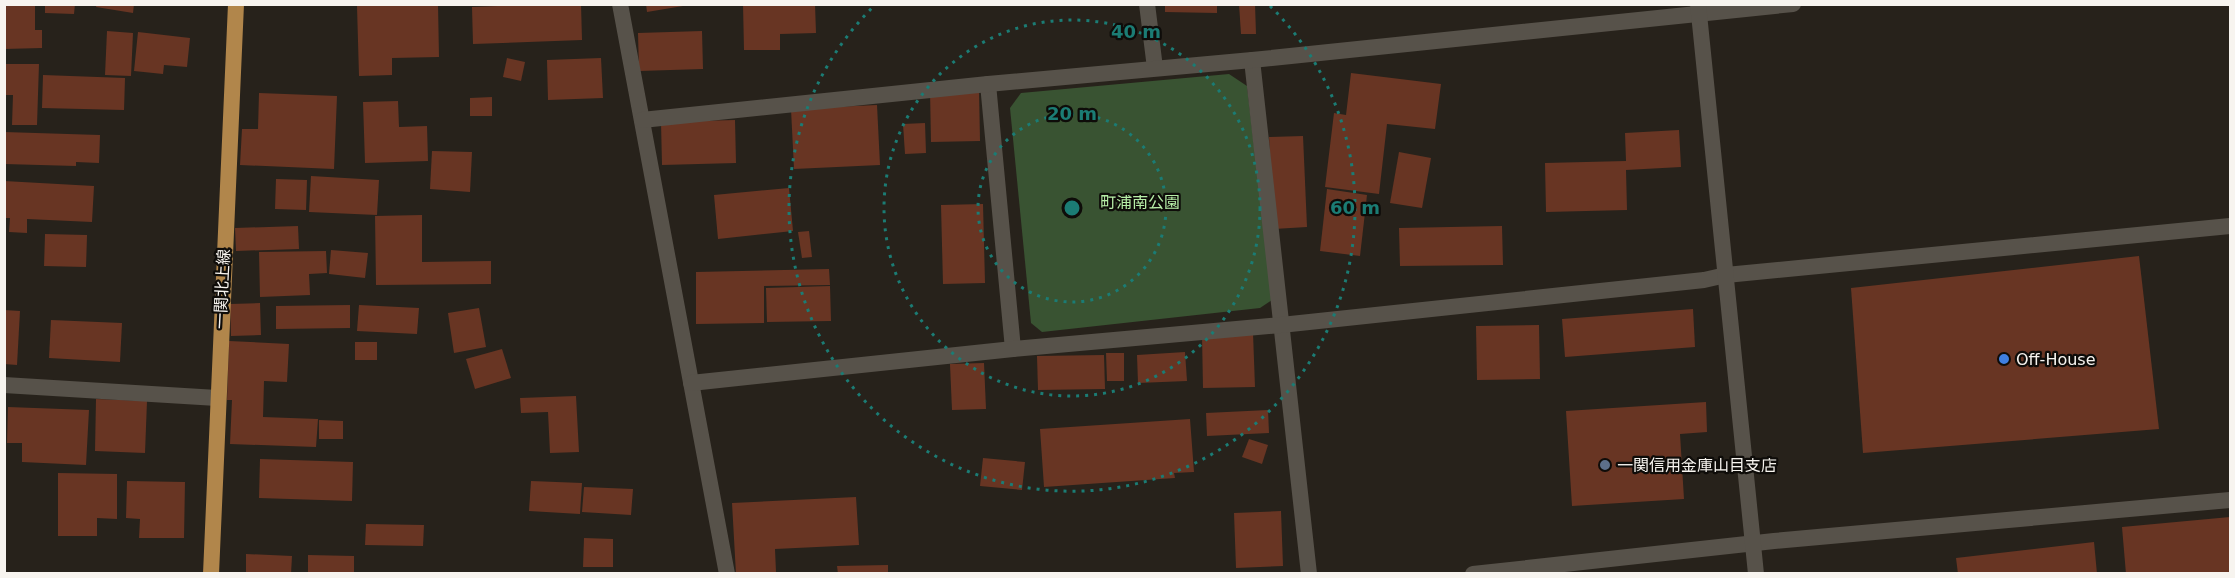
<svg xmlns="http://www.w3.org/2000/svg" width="2235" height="578" font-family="'DejaVu Sans','Noto Sans JP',sans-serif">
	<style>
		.green { fill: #395332 }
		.building { fill: #683523 }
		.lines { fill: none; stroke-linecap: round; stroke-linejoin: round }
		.minor { stroke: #57524a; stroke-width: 16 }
		.tertiary { stroke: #57524a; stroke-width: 16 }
		.primary { stroke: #b1864b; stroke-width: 16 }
		.ring { fill: none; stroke: #1b7c74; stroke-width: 3; stroke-dasharray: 3 6 }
		.shop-dot { fill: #3f7fe0; stroke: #0e0c09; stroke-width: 2 }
		.service-dot { fill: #5c6f8a; stroke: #0e0c09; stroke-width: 2 }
		.labels { text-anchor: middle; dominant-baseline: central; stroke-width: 4.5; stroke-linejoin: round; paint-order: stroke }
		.park-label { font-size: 16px; fill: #b6eda7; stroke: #0e0c09 }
		.street-label { font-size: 16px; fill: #f7f4ef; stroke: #0e0c09 }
		.poi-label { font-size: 16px; fill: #f7f4ef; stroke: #0e0c09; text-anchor: start }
		.centre { fill: #1b7c74; stroke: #0e0c09; stroke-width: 3 }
		.ring-label { font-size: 18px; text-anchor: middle; font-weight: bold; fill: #1b7c74; stroke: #0e0c09; stroke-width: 4.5; stroke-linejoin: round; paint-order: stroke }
	</style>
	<rect width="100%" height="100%" fill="#27221b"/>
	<polygon class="green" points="1229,74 1247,86 1272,300 1260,308 1042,332 1031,323 1010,108 1021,93"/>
	<g class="building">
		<polygon points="4,4 35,4 35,30 42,30 42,48 4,49"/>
		<polygon points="45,4 75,4 74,14 45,13"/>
		<polygon points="97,4 134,4 133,13 96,7"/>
		<polygon points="428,4 438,4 439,57 392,58 392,75 359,76 357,6"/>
		<polygon points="549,4 581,4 582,40 473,44 472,7"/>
		<polygon points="646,4 683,4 683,6 647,12"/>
		<polygon points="743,4 815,4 816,33 780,34 780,50 744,50"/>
		<polygon points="1165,4 1217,4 1217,13 1165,12"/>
		<polygon points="1239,4 1255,4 1256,34 1241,34"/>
		<polygon points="107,31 133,33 131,76 105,75"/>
		<polygon points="702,31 703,69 639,71 638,33"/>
		<polygon points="138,32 190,38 187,67 164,65 163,74 134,71"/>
		<polygon points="507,58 525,62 521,81 503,77"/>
		<polygon points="601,58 603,98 548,100 547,60"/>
		<polygon points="4,64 39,64 37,125 12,125 13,95 4,95"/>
		<polygon points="1351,73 1441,84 1435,129 1387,124 1379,194 1325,187 1334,113 1346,115"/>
		<polygon points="43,75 125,78 124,110 42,108"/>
		<polygon points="979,89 980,141 931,142 930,90"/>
		<polygon points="259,93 337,96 334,169 240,165 242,129 258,129"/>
		<polygon points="492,97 492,116 470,116 470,98"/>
		<polygon points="398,101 399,127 427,126 428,161 365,163 363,102"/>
		<polygon points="877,105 880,165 794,169 791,109"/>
		<polygon points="735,120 736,163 662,165 661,122"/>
		<polygon points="925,123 926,153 905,154 903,124"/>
		<polygon points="1679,130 1681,167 1626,170 1627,210 1546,212 1545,163 1626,161 1625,133"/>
		<polygon points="4,132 100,135 99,163 76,162 76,166 4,164"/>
		<polygon points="1303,136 1307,227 1274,229 1269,137"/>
		<polygon points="432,151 472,152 470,192 430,189"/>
		<polygon points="1399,152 1431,158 1422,208 1390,203"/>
		<polygon points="311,176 379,180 377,215 309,212"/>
		<polygon points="276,179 307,180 306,210 275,209"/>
		<polygon points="4,181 94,186 92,222 27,219 27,233 9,232 10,218 4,218"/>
		<polygon points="789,188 793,231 718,239 714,195"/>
		<polygon points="1327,189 1367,195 1360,256 1320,251"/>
		<polygon points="983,204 985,283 943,284 941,205"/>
		<polygon points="422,215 422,262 491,261 491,284 376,285 375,216"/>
		<polygon points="298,226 299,249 236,251 235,228"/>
		<polygon points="1502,226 1503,265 1400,266 1399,228"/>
		<polygon points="809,231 812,257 802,258 798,232"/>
		<polygon points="45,234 87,235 86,267 44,266"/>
		<polygon points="331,250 368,253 365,278 329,274"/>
		<polygon points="326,251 327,273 309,274 310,295 260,297 259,252"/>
		<polygon points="2139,256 2159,429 1863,453 1851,288"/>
		<polygon points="829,269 830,285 764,286 764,323 696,324 696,272"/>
		<polygon points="830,286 831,321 767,322 766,288"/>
		<polygon points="260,303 261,335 231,336 230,304"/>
		<polygon points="350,305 350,328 276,329 276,306"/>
		<polygon points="359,305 419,308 417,334 357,331"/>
		<polygon points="479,308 486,347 454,353 448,313"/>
		<polygon points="1693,309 1695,347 1565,357 1562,319"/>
		<polygon points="4,310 20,311 17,365 4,364"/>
		<polygon points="51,320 122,323 120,362 49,358"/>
		<polygon points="1539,325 1540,379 1477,380 1476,326"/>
		<polygon points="1253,333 1255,387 1203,388 1202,335"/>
		<polygon points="229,341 289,344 287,382 264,381 263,417 318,419 316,447 230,444 232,400 227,400"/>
		<rect x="355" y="342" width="22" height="18"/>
		<polygon points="502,349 511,378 475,389 466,359"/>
		<polygon points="1185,352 1187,381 1138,383 1137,355"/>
		<polygon points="1106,353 1124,353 1124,381 1107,381"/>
		<polygon points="1104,355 1105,389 1038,390 1037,356"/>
		<polygon points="984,363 986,409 952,410 950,364"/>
		<polygon points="576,396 579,452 550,453 548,412 521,413 520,398"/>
		<polygon points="96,399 147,401 145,453 95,451"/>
		<polygon points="1706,402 1707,432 1680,434 1684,499 1572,506 1566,411"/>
		<polygon points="8,407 89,410 86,465 22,462 22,443 7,443"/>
		<polygon points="1268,410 1269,433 1207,436 1206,413"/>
		<polygon points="1190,419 1194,472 1174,473 1175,478 1044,487 1040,429"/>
		<polygon points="319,420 343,421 343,439 319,439"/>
		<polygon points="1249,439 1268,445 1262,464 1242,457"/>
		<polygon points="983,458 1025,462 1022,490 980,486"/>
		<polygon points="260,459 353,462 352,501 259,498"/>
		<polygon points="58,473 117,474 117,519 97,518 97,536 58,536"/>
		<polygon points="127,481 185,482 184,538 139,538 140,519 126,518"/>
		<polygon points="531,481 582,483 580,514 529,511"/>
		<polygon points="584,487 633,489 631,515 582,512"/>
		<polygon points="856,497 859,545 775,549 776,572 736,574 732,503"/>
		<polygon points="1281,511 1283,566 1236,568 1234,513"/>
		<polygon points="2230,517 2230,574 2126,574 2122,527"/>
		<polygon points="366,524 424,525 423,546 365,545"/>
		<polygon points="584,538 613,539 613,567 583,567"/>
		<polygon points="2094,542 2097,574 1958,574 1956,558"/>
		<polygon points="246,554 292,556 291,574 246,574"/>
		<polygon points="308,555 354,556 354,574 308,574"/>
		<polygon points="888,565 888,574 838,574 837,566"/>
	</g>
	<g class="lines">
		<g class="minor">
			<polyline points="620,4 727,574"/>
			<polyline points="1147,4 1155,68"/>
			<polyline points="1252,60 1309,574"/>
			<polyline points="988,84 1013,349"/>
			<polyline points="642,120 988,84 1252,60 1793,4"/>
			<polyline points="691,383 1013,349 1281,325 1704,280 1726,275 2230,226"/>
			<polyline points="4,385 217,398"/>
			<polyline points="1473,574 1774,541 2230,500"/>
		</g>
		<polyline class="tertiary" points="1698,4 1756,574"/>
		<polyline class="primary" points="211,574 236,4"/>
	</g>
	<g class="ring">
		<circle cx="1072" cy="208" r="94"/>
		<circle cx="1072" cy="208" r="188"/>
		<path d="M1270 6A283 283 0 1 1 874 6"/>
	</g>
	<circle class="shop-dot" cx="2004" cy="359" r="6"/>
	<circle class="service-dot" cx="1605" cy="465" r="6"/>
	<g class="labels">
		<g class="park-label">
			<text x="1140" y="202">町浦南公園</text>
		</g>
		<g class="street-label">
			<text transform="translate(222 289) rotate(-87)">一関北上線</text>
		</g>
		<g class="poi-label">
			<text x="2016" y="359">Off-House</text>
			<text x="1617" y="465">一関信用金庫山目支店</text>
		</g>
	</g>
	<circle cx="1072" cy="208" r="9" class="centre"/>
	<g class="ring-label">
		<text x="1136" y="38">40 m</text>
		<text x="1072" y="120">20 m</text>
		<text x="1355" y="214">60 m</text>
	</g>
	<rect width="2235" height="578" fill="none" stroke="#f7f4ef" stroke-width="12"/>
</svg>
